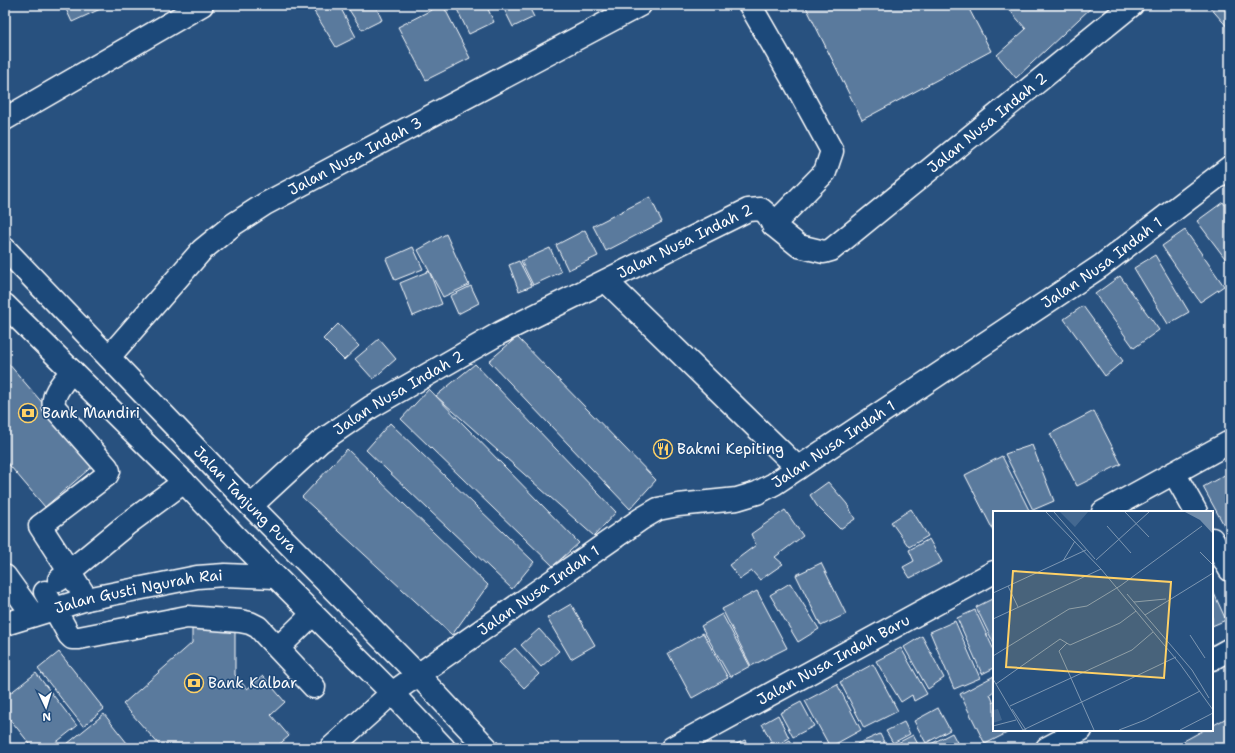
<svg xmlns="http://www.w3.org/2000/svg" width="1235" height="753" font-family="'Shantell Sans',sans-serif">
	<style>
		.building { fill: #5a7a9d; stroke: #fff }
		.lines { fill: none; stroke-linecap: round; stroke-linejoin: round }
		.minor-casing { stroke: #fff; stroke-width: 25 }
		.highway-casing { stroke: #fff; stroke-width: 25 }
		.minor { stroke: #1f4a7a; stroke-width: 22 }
		.highway { stroke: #1f4a7a; stroke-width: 22 }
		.labels { text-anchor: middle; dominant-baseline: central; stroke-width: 3; stroke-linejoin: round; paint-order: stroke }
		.street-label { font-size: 15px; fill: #fff; stroke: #1f4a7a }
		.poi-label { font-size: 15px; fill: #fff; stroke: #1f4a7a; text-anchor: start }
		.inset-road { fill: none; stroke: #7e97b2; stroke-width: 1 }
		.view { fill: #ffd166; fill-opacity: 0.15; stroke: #ffd166; stroke-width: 2 }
		.inset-edge { fill: none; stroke: #fff; stroke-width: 2 }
	</style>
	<rect width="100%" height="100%" fill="#28517f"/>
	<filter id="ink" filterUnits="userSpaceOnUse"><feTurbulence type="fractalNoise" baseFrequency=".025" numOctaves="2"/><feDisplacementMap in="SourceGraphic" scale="8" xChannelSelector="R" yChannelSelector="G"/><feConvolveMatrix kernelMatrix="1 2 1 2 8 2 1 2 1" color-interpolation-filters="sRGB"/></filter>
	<g filter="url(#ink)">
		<g class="building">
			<polygon points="64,5 109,5 72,22"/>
			<polygon points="310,5 339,5 356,37 336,47"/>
			<polygon points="346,5 375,5 382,20 362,30"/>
			<polygon points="441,5 443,5 470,58 426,80 398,27"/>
			<polygon points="455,5 486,5 494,22 469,34"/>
			<polygon points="502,5 528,5 534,17 513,27"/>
			<polygon points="805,5 967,5 991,51 862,120"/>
			<polygon points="1005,5 1094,5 1016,78 997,55 1026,29"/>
			<polygon points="1208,5 1230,5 1230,30"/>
			<polygon points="650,197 662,222 606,251 593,226"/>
			<polygon points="1223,202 1230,212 1230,265 1197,221"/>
			<polygon points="585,230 598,256 568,270 556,245"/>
			<polygon points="1185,230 1224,286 1200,302 1162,246"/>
			<polygon points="446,234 469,285 443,297 418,250"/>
			<polygon points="413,247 423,269 395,280 386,259"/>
			<polygon points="550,248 561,272 533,285 521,261"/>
			<polygon points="1155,255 1189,312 1168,324 1134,268"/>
			<polygon points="519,261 532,286 519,291 509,265"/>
			<polygon points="429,271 442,304 413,316 400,283"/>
			<polygon points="1120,276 1159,330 1134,348 1095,294"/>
			<polygon points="471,286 479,303 458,314 450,296"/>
			<polygon points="1083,306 1123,361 1105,376 1064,319"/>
			<polygon points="338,324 359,346 344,360 323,339"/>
			<polygon points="517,337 656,480 630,509 489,361"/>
			<polygon points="379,339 396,359 373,379 355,359"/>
			<polygon points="8,363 95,464 45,507 5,460 5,366"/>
			<polygon points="475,364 616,512 594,536 436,396"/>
			<polygon points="429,389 579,543 553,566 401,419"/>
			<polygon points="1094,411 1121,464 1077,486 1050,434"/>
			<polygon points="390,423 534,562 512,589 366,450"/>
			<polygon points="1032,445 1054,501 1033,510 1005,454"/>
			<polygon points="347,449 488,585 452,635 302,497"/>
			<polygon points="1002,456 1030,512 994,512 993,530 965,475"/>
			<polygon points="1230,472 1230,536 1203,487"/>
			<polygon points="828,482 847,504 855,519 840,529 817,506 810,495"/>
			<polygon points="911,509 928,536 909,547 891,522"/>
			<polygon points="785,510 803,536 775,557 783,564 760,580 752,571 740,579 729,565 756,545 751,534"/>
			<polygon points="929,539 942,562 910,578 903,567 914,561 909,550"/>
			<polygon points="821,563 846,614 821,626 796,575"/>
			<polygon points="790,583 819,629 798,642 770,595"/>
			<polygon points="1212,589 1226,620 1212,626"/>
			<polygon points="757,591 787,648 751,666 722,609"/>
			<polygon points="994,598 994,644 976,607"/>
			<polygon points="571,604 595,645 571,659 547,618"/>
			<polygon points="975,610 994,650 994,668 982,674 957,618"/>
			<polygon points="722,614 750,666 730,677 701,626"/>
			<polygon points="955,621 980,678 954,689 930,632"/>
			<polygon points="192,628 235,630 235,675 247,689 263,676 285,702 271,715 289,736 275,748 162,748 123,704 192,643"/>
			<polygon points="539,629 559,651 541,667 521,645"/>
			<polygon points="703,633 728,678 692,698 668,653"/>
			<polygon points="922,636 944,678 928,689 904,647"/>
			<polygon points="515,648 539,674 524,688 499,662"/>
			<polygon points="901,648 927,694 914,701 912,695 901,702 876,661"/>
			<polygon points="59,652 104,709 83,726 38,669"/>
			<polygon points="873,664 898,711 864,728 840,682"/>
			<polygon points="36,673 77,726 49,748 33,748 5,713 5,697"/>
			<polygon points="994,676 994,691 990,694 994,704 994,730 1005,730 1007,733 985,744 960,694"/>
			<polygon points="837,684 861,730 830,747 805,701"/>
			<polygon points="801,702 814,726 793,737 780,713"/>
			<polygon points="938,708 950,730 926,743 914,721"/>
			<polygon points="104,714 131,748 62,748"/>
			<polygon points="778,715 789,738 774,747 762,724"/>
			<polygon points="1230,716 1230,748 1186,748 1182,742 1204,730 1212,730 1212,726"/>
			<polygon points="904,722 910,734 893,743 886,731"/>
			<polygon points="952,733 960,748 928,748 927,746"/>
			<polygon points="880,734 887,748 859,748 857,744"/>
			<polygon points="913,735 920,748 894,748 892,746"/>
			<polygon points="745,740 749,748 728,748"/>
			<polygon points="790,740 795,748 775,748"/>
		</g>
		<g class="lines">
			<g class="minor-casing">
				<g id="minor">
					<polyline points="750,5 796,85 832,151 825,172 773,225"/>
					<polyline points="5,119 202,5"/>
					<polyline points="606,281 798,468"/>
					<path id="s1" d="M 109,357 L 202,250 L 234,224 L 265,204 L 640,5"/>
					<path d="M 72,371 C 64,381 51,394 54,407 L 107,467 L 109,471 L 107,475 L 40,526 L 87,599"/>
					<polyline points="1174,473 1196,512"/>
					<path id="s2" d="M 251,506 L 320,442 L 371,407 L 500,333 L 748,210 L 761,209 L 768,215 L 773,225 L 799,246 L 824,252 L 831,250 L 1132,5"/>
					<polyline points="1103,512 1230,442"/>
					<polyline points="1212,539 1230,570"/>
					<polyline points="5,576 33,615"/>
					<polyline points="59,580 126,525 184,482"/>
					<polyline points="45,592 69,635 72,638 79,638 187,617 240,621 250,623 258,627 314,687"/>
					<path id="s3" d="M 5,624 L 87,599 L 197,577 L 225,575 L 275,577"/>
					<polyline points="278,648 313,614"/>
					<polyline points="1212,659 1230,649"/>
					<path id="s4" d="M 331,748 L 392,693 L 641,519 L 658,509 L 678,505 L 737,499 L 757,493 L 774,484 L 1101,266 L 1230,167"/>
					<path id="s5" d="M 672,748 L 994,572"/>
					<polyline points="1047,748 1081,730"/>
				</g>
			</g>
			<g class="highway-casing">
				<g id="highway">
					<path id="s6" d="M 5,249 L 251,506 L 418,675 L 487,748"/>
					<polyline points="5,305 184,482 237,538 392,693 444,748"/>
				</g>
			</g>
			<use href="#minor" class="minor"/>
			<use href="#highway" class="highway"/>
		</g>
	</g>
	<defs>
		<g id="bank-ring" transform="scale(1)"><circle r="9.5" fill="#1f4a7a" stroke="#ffd166" stroke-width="1.5"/><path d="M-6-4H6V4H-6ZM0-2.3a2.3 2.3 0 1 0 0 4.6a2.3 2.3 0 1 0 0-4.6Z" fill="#ffd166"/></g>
		<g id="restaurant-ring" transform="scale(1)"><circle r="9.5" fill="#1f4a7a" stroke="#ffd166" stroke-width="1.5"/><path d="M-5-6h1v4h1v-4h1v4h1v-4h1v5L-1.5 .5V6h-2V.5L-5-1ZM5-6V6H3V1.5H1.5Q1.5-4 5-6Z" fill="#ffd166"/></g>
	</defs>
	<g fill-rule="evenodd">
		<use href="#bank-ring" x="28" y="413"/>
		<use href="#restaurant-ring" x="663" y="449"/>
		<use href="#bank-ring" x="194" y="683"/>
	</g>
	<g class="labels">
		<g class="street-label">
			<text stroke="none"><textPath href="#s2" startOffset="883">Jalan Nusa Indah 2</textPath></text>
			<text stroke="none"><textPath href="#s1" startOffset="322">Jalan Nusa Indah 3</textPath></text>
			<text stroke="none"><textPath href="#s2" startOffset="511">Jalan Nusa Indah 2</textPath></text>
			<text stroke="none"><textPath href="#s4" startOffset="921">Jalan Nusa Indah 1</textPath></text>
			<text stroke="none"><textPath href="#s2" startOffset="187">Jalan Nusa Indah 2</textPath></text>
			<text stroke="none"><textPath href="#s4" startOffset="597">Jalan Nusa Indah 1</textPath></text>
			<text stroke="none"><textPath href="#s6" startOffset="347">Jalan Tanjung Pura</textPath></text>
			<text stroke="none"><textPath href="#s4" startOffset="261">Jalan Nusa Indah 1</textPath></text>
			<text stroke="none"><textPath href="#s3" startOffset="138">Jalan Gusti Ngurah Rai</textPath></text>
			<text stroke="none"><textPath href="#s5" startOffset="184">Jalan Nusa Indah Baru</textPath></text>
		</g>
		<g class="poi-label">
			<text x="42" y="413">Bank Mandiri</text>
			<text x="677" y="449">Bakmi Kepiting</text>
			<text x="208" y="683">Bank Kalbar</text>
		</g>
	</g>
	<g transform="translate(993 511)">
		<rect width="220" height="220" fill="#28517f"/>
		<path d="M 67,1 L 95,1 L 82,16 ZM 5,198 L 9,209 L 0,212 L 0,199 Z" fill="#446890"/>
		<path d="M 192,1 L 220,1 L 220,23 L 207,9 Z" fill="#718dab"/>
		<path class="inset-road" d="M 53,1 L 108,58 L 187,153 L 220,199M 61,1 L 102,48M 132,1 L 156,26M 114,15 L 138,42M 207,41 L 220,54M 103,49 L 156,1M 70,50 L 82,30M 15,75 L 25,96M 0,82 L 93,39M 134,83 L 199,159 L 216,187M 141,91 L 173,88M 152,104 L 220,62M 0,108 L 108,58M 197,124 L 212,147M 74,132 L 66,140 L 101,219M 0,145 L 76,98 L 94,95 L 127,75 L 209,15M 0,168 L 30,219M 3,173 L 67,128 L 77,134 L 127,112 L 143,100M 17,195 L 139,139 L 160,121M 19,198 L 33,219M 0,215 L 23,209M 30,219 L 183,146M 126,219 L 152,209 L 207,180M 187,219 L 220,202"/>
		<path class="view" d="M 20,60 L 178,71 L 171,167 L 13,156 Z"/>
		<rect width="220" height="220" class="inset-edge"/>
	</g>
	<rect width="1235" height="753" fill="none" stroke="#1f4a7a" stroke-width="20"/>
	<rect x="10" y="10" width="1215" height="733" fill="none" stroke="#fff" stroke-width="1.5" filter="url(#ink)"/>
	<g transform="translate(46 707) rotate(176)" stroke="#1f4a7a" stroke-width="3" paint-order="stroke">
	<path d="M0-3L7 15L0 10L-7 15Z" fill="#ffffff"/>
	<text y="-6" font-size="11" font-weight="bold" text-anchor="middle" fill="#ffffff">N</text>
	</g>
</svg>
